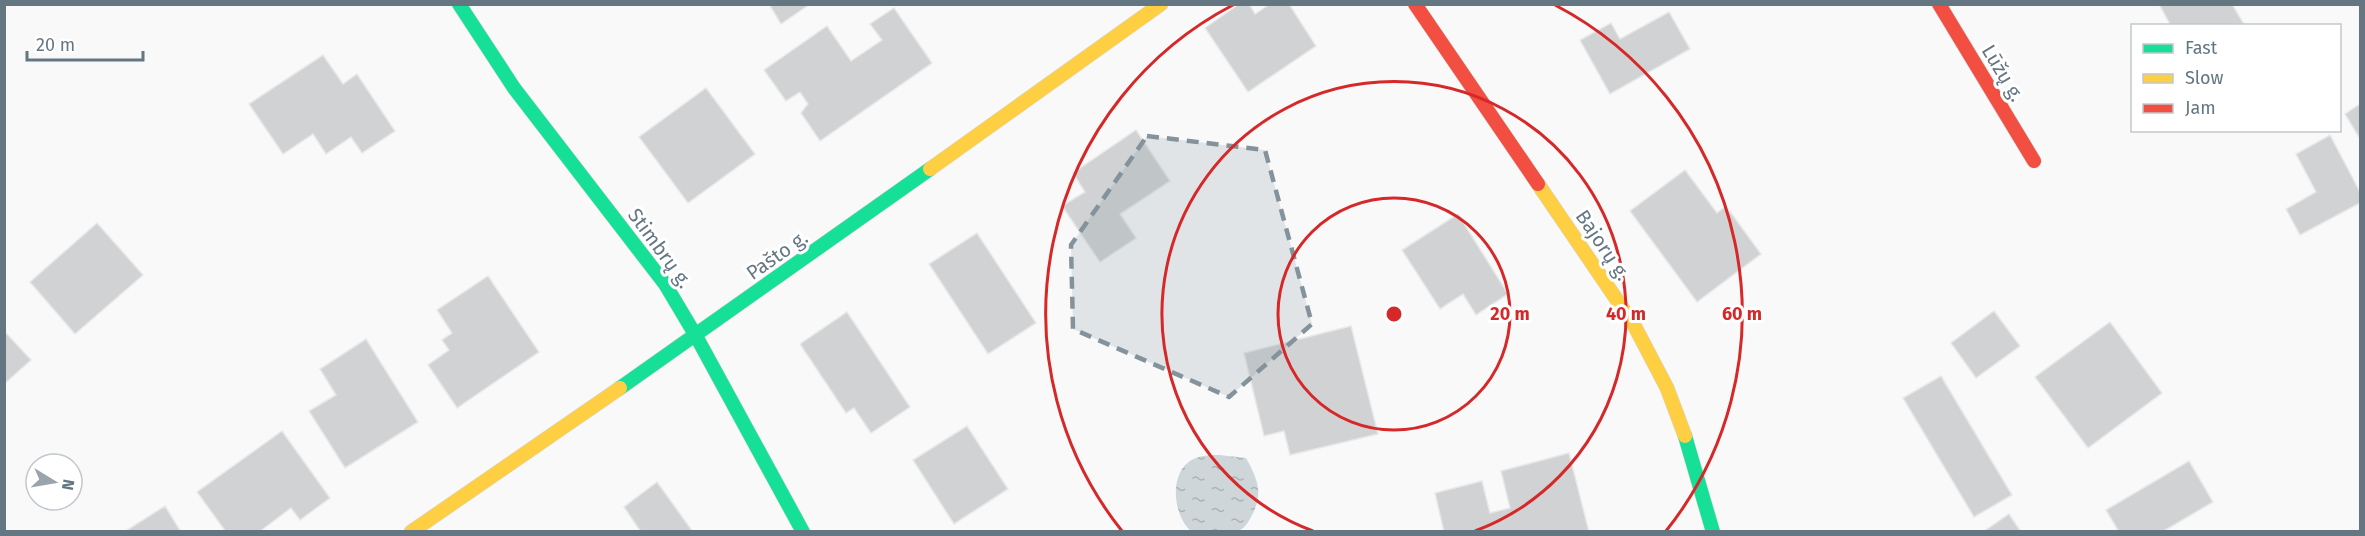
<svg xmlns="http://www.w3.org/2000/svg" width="2365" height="536" font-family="'Fira Sans',sans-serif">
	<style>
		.water { fill: url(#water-ripples) }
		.building { fill: #d0d2d3; stroke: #e8e8e8; stroke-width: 1.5 }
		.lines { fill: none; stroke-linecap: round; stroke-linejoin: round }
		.fast-casing { stroke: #d5d6d7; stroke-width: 15 }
		.slow-casing { stroke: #d5d6d7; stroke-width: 15 }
		.jam-casing { stroke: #d5d6d7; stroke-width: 15 }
		.fast { stroke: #16e098; stroke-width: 14 }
		.slow { stroke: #ffcf43; stroke-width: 14 }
		.jam { stroke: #f24e42; stroke-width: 14 }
		.marked { fill: #84929c; fill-opacity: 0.2; stroke: #84929c; stroke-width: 4.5; stroke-dasharray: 12 8; stroke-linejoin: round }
		.ring { fill: none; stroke: #d62828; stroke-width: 3 }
		.labels { text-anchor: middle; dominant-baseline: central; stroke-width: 6; stroke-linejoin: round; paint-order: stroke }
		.street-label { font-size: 20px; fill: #657683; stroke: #fff }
		.centre { fill: #d62828; stroke: #fff; stroke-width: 3 }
		.ring-label { font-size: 18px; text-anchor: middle; font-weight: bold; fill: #d62828; stroke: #fff; stroke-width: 6; stroke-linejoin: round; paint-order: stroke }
	</style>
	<defs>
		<pattern id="water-ripples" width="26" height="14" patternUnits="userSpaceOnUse" patternTransform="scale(1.5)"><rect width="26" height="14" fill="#ced6d9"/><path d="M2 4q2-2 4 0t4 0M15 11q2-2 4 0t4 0" fill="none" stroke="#abb2b5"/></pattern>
	</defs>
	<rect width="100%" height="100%" fill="#f9f9f9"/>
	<path class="water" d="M 1219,455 L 1246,458 C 1258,480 1264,494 1251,517 C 1247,524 1245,528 1238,531 L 1191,531 C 1172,515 1168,468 1196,458 C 1203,455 1212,455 1219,455 Z"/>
	<g class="building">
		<polygon points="769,4 810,4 781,24"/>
		<polygon points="1239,4 1249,4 1255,14 1270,4 1289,4 1316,46 1248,92 1205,28"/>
		<polygon points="2159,4 2232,4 2245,26 2171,26"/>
		<polygon points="894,8 932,63 820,141 801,113 808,104 800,92 786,101 764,70 827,26 851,61 882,40 870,24"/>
		<polygon points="1669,12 1690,49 1610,94 1580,40 1611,23 1620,39"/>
		<polygon points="323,55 343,84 357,74 395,131 362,153 351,137 326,154 313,134 283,154 249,104"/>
		<polygon points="706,88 755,154 688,203 639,137"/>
		<polygon points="2360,104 2360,139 2345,114"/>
		<polygon points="1136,130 1170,181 1120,214 1136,238 1100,262 1062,206 1085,192 1073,173"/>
		<polygon points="2330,135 2360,192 2360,203 2300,235 2286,209 2316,192 2296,154"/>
		<polygon points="1685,170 1717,213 1726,206 1761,254 1697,302 1630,211"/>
		<polygon points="1458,214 1508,294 1476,315 1463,294 1440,309 1402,250"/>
		<polygon points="97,223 143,275 75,334 30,282"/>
		<polygon points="977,233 1036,323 988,354 929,264"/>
		<polygon points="488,276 539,352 457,408 428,365 449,350 442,340 452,333 437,310"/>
		<polygon points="1994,311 2020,346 1976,378 1951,343"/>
		<polygon points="847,312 910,407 871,433 854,408 846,413 800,344"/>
		<polygon points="2110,322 2162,393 2088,448 2035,377"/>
		<polygon points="1351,326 1378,434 1290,455 1284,431 1264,436 1244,353"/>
		<polygon points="4,331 31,360 4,384"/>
		<polygon points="366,339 418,422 345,468 309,411 336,395 320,369"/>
		<polygon points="1941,376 2012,495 1974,517 1903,398"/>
		<polygon points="967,426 1008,489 954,524 913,460"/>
		<polygon points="282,431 330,498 300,520 291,508 259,532 226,532 197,492"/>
		<polygon points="1569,453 1589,532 1444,532 1435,493 1482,481 1490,513 1510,508 1501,471"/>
		<polygon points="2189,461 2213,502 2162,532 2119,532 2106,510"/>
		<polygon points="657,482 693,532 641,532 624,507"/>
		<polygon points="165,506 181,532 124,532"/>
		<polygon points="2009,514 2021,532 1983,532"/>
	</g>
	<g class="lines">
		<g class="fast-casing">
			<g id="fast">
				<polyline points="459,4 514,88 665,284 696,336 803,532"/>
				<polyline points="620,388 930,169"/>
				<polyline points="1685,436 1713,532"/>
			</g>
		</g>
		<g class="slow-casing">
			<g id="slow">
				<polyline points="930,169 1161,4"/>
				<polyline points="1538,184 1634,325 1667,388 1685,436"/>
				<polyline points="411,532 620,388"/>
			</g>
		</g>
		<g class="jam-casing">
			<g id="jam">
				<polyline points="1415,4 1538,184"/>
				<polyline points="1939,4 2034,161"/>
			</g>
		</g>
		<use href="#fast" class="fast"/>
		<use href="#slow" class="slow"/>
		<use href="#jam" class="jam"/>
	</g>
	<path class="marked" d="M 1147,136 L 1265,150 L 1312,324 L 1229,397 L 1073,329 L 1071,245 Z"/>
	<g class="ring">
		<circle cx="1394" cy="314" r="116"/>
		<path d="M1313 531A232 232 0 1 1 1475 531"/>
		<path d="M1122 531A348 348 0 0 1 1233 5M1555 5A348 348 0 0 1 1666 531"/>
	</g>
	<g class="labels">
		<g class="street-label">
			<text transform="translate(2003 73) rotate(59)">Lūžų g.</text>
			<text transform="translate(1603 245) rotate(56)">Bajorų g.</text>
			<text transform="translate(660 248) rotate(54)">Stimbrų g.</text>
			<text transform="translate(777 255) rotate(-35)">Pašto g.</text>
		</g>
	</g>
	<circle cx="1394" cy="314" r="9" class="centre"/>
	<g class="ring-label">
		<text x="1510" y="320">20 m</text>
		<text x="1626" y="320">40 m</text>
		<text x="1742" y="320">60 m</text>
	</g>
	<rect width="2365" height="536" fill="none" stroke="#657683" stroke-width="12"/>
	<rect x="2131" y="24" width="210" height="108" fill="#ffffff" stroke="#c1c8cd" stroke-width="1.5"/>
	<rect x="2143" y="44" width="30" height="9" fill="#16e098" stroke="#c1c8cd" stroke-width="1.5"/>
	<text x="2185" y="54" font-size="18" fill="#657683">Fast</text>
	<rect x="2143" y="74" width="30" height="9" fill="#ffcf43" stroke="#c1c8cd" stroke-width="1.5"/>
	<text x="2185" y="84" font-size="18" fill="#657683">Slow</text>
	<rect x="2143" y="104" width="30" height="9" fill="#f24e42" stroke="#c1c8cd" stroke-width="1.5"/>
	<text x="2185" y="114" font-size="18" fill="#657683">Jam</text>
	<g transform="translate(54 482) rotate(101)"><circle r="28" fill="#ffffff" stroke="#c1c8cd" stroke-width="1.5"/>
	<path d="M0-4.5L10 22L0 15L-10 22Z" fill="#99a4ac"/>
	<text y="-9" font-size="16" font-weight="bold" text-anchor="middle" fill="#657683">N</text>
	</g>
	<path d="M27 51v9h116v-9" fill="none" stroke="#657683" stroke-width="3"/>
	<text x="36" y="51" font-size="18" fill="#657683" stroke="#ffffff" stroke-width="4.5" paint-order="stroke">20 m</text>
</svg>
